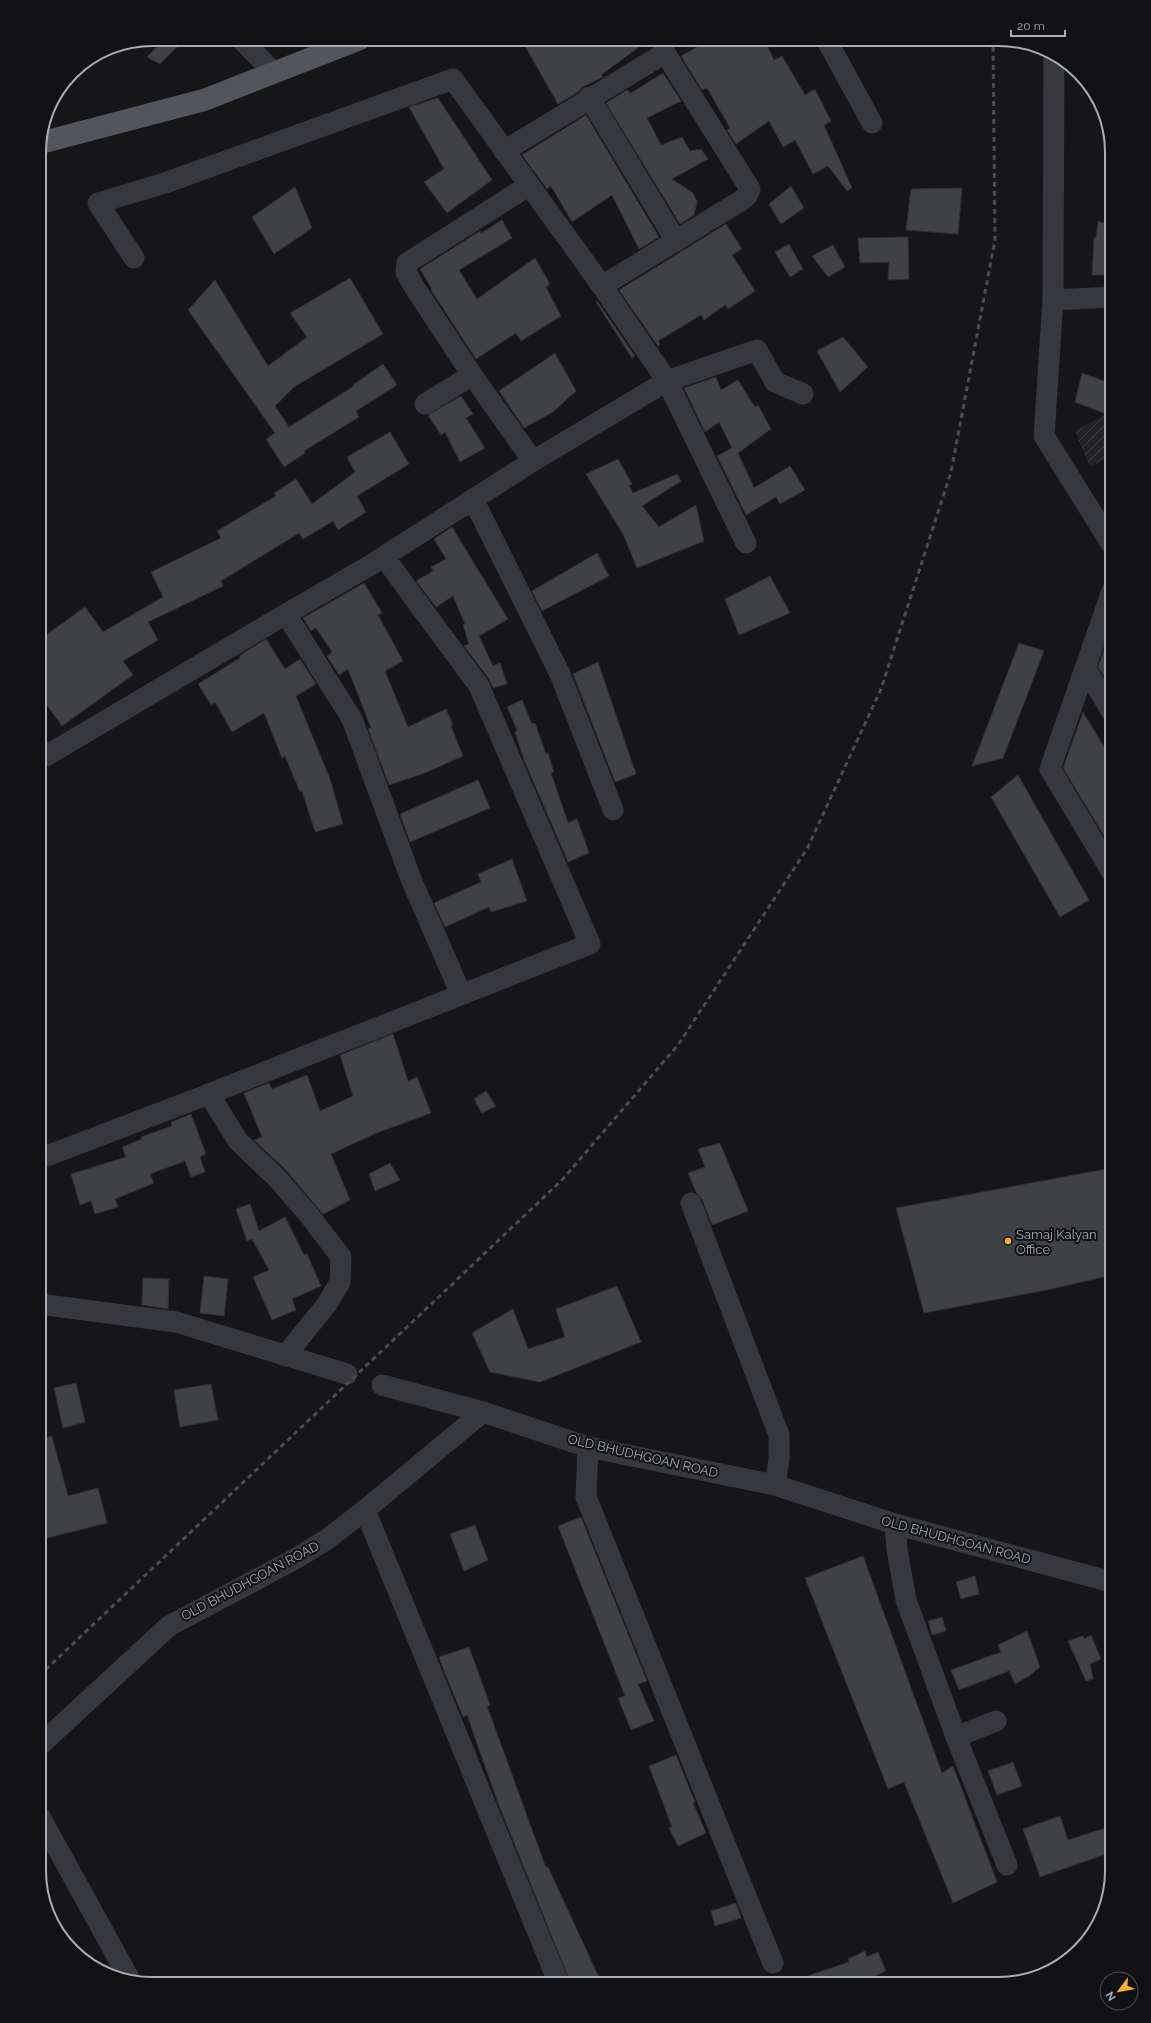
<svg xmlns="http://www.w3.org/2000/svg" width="1151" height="2023" font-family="Raleway,sans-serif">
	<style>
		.industrial { fill: url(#industrial-furrows) }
		.building { fill: #404145; stroke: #303034 }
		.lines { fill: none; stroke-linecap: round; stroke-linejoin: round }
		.minor { stroke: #37383d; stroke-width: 21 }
		.primary { stroke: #53555c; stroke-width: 22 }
		.rail { stroke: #4a4c52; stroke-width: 3; stroke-dasharray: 5 4; stroke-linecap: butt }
		.poi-dot { fill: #f2b134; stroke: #111113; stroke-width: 1.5 }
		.labels { text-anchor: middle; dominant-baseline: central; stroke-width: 4; stroke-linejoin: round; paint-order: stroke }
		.poi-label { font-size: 13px; fill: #a8adb8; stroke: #111113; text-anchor: start }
		.street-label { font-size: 13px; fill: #a8adb8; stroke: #111113 }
		.rim { fill: none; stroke: #a8adb8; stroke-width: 2 }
	</style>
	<defs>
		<pattern id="industrial-furrows" width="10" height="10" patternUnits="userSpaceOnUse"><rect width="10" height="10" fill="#222225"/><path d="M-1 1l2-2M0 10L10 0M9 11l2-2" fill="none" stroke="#3f3f43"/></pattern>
	</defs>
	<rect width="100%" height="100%" fill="#161618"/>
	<polygon class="industrial" points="1112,411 1112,476 1104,460 1090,467 1075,431"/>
	<g class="building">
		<polygon points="164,39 185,39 160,64 147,57"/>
		<polygon points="521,39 650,39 601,75 603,77 582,87 578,92 558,104"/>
		<polygon points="712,39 764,39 774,60 782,56 805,95 815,89 831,121 824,125 852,188 847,191 828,166 813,174 795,140 783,147 769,121 736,144 727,130 730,128 707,88 702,90 681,56"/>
		<polygon points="663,73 681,101 647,118 661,145 682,137 690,151 701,149 708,159 672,179 693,193 697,202 694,215 680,224 606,103 627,90 631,93"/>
		<polygon points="438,98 492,180 447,213 424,182 444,169 409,107"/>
		<polygon points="586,115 659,237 639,249 612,195 572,222 551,186 547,189 522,155"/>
		<polygon points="791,186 804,208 781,224 769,204"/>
		<polygon points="295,187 312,228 274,254 252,217"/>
		<polygon points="962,188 958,234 906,230 911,189"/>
		<polygon points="502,220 512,238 459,270 477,299 535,258 550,284 546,287 561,316 521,341 516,333 476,359 431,290 432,289 420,269 480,231 481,233"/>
		<polygon points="1098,221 1112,226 1112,275 1092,275 1094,238 1096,238"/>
		<polygon points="726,224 742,249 732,255 755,291 728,309 725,305 704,320 701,315 658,341 660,344 658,346 619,290"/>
		<polygon points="908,237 909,279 888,280 889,262 860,263 858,238"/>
		<polygon points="789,244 803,269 790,277 775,252"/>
		<polygon points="833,245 845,267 828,277 812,256"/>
		<polygon points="350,278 383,334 294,387 275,406 289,427 354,386 353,385 383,364 397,385 356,411 359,417 304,451 305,453 284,467 266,439 275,433 188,310 215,280 268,366 307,337 290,313"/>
		<polygon points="597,301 635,356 632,358 596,302"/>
		<polygon points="843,337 868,367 840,392 817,351"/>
		<polygon points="555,353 576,391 553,412 524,428 499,391"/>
		<polygon points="1082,373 1112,384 1112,403 1106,414 1075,402"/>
		<polygon points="716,377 721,390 738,380 755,407 758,405 771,429 738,453 754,488 790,466 805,490 780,504 776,497 746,515 717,456 732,448 719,422 705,432 684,388"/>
		<polygon points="461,396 473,414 466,418 485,448 460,462 445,432 441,435 428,415"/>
		<polygon points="390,432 409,464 357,496 366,512 338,530 333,521 303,539 299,533 221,581 223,586 148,622 158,640 123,661 133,675 62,726 39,694 39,640 85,607 103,632 163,597 151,572 221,538 217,531 276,496 274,493 296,479 312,504 355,472 347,457"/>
		<polygon points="618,459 632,484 629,486 633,493 677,474 681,481 642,506 659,527 696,505 704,541 637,568 623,534 586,474"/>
		<polygon points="452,527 508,619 479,636 493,666 500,663 507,684 493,688 489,679 464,646 469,644 463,625 465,624 453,596 436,607 416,581 433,571 431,567 446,559 434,539"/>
		<polygon points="597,553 609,576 542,611 532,591"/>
		<polygon points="770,576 790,613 739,635 725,599"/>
		<polygon points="364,583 382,613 378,615 403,661 385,671 408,727 446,709 453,725 451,726 463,756 425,773 389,785 368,729 371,728 348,669 339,675 327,656 332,652 316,628 311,631 303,618"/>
		<polygon points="1112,627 1112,689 1098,667"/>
		<polygon points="266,639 285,669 300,659 316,684 296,696 330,779 343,824 315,832 302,791 300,792 285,756 282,758 264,713 232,732 215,702 211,705 198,684 240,658 239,656"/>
		<polygon points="1019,643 1044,651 1003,758 972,766"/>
		<polygon points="598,662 636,774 615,782 573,674"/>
		<polygon points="522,700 532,724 535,723 546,754 548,753 554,772 551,773 568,823 577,819 589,853 568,862 524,760 515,732 517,730 507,707"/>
		<polygon points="1083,712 1112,760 1112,842 1109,844 1063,768"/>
		<polygon points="1018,775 1089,900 1060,917 991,797"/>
		<polygon points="478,780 490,808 410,842 400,814"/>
		<polygon points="512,859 527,901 491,912 489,907 445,927 434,903 481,882 478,874"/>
		<polygon points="393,1034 408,1081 417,1077 431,1113 374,1134 331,1154 350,1200 323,1214 286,1170 254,1140 262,1137 244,1093 269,1083 272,1089 307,1075 320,1111 353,1096 340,1055"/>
		<polygon points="486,1091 496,1106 482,1113 474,1099"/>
		<polygon points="191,1114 206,1154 200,1157 205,1172 191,1177 185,1161 150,1174 154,1183 115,1199 118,1207 95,1214 91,1201 80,1205 71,1174 126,1157 122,1147 142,1139 141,1137 172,1126 171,1122"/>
		<polygon points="720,1143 748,1211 712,1225 702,1199 696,1192 688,1173 705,1167 698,1149"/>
		<polygon points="390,1163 400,1180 375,1191 369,1174"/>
		<polygon points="1112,1168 1112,1275 1047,1290 924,1313 896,1208"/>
		<polygon points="250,1204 259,1231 285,1217 304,1255 307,1254 321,1286 292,1299 296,1310 272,1320 253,1277 269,1270 252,1239 247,1241 236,1209"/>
		<polygon points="204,1276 228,1279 224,1316 200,1313"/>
		<polygon points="143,1278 169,1279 168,1309 142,1305"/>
		<polygon points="617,1286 641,1342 540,1382 490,1372 472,1333 513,1309 528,1349 565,1337 556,1309"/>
		<polygon points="76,1383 85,1422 63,1428 54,1388"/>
		<polygon points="211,1384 218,1420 180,1427 174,1390"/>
		<polygon points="52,1436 68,1496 98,1488 107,1523 47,1538 39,1506 39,1440"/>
		<polygon points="581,1517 647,1681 638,1684 654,1721 631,1730 618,1698 625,1696 558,1526"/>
		<polygon points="475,1525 488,1560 464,1571 450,1534"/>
		<polygon points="863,1556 942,1773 953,1766 997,1882 953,1903 904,1782 888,1789 805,1578"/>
		<polygon points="975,1576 979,1594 961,1599 956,1582"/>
		<polygon points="942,1617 946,1631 932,1635 928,1621"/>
		<polygon points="1027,1631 1040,1667 1029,1676 1015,1684 1009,1671 959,1690 951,1670 1001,1652 998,1645"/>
		<polygon points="1091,1635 1101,1659 1090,1664 1093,1679 1086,1681 1068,1641 1083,1636 1084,1639"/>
		<polygon points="469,1647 490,1705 487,1706 546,1868 548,1867 602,1984 571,1984 498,1803 467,1715 463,1717 442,1666 439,1657"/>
		<polygon points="676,1755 695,1802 693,1803 706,1833 678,1846 669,1828 672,1827 649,1766"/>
		<polygon points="1013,1762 1022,1786 997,1795 988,1771"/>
		<polygon points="1060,1816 1068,1840 1112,1826 1112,1852 1040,1877 1023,1829"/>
		<polygon points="736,1903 741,1918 715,1926 711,1911"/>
		<polygon points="865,1951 867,1957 878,1952 886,1971 858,1984 794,1984 793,1981 849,1962 848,1959"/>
	</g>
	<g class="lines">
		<g class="minor">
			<polyline points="241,39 274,73"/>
			<polyline points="826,39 872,123"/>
			<polyline points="1054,55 1053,300 1044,436 1112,545"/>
			<polyline points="589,97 676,241"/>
			<polyline points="504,151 665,53"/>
			<polyline points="528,186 407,263 406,272 413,285 472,375 533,461 667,381 746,543"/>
			<polyline points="134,258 98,203 165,183 453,79 602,286 667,381 757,350 775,382 803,394"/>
			<polyline points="602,286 742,200 747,196 750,189 665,53 662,39"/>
			<polyline points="1053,300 1112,297"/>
			<polyline points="425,404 472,375"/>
			<polyline points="473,499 560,674 613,810"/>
			<polyline points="1085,668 1112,712"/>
			<polyline points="44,757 286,614"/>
			<polyline points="1112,872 1050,769 1112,591"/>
			<polyline points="461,994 411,879 352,719 286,614 369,566 533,461"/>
			<polyline points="209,1094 590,944 479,686 384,557"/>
			<polyline points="39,1159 209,1094 238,1141 277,1178 309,1215 341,1257 340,1282 327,1304 285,1356"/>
			<polyline points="691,1203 779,1435 779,1459 775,1485"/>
			<polyline points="39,1304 176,1322 347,1374"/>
			<polyline points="382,1385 483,1412"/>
			<polyline points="588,1447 586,1497 773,1963"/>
			<polyline points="365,1510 559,1984"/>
			<polyline points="895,1524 897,1549 906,1600 956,1737 996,1721"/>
			<polyline points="956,1737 1007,1865"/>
			<polyline points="39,1746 169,1626 295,1559 326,1540 365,1510 483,1412 588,1447 775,1485 895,1524 1112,1582"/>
			<polyline points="39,1815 129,1978"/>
		</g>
		<polyline class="primary" points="40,143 204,100 360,39"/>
		<polyline class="rail" points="39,1676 562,1180 678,1045 807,849 881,689 951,472 995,240 993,39"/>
	</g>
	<circle class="poi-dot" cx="1008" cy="1241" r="4"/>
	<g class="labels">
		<g class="poi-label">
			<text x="1016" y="1234">Samaj Kalyan<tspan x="1016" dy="15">Office</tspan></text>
		</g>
		<g class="street-label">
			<text transform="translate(643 1456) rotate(13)">OLD BHUDHGOAN ROAD</text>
			<text transform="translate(956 1540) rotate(15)">OLD BHUDHGOAN ROAD</text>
			<text transform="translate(250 1581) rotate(-28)">OLD BHUDHGOAN ROAD</text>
		</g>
	</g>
	<path d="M0 0H1151V2023H0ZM152 46H999A106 106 0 0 1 1105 152V1871A106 106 0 0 1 999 1977H152A106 106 0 0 1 46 1871V152A106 106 0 0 1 152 46Z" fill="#111113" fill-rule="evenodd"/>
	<path class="rim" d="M152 46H999A106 106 0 0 1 1105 152V1871A106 106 0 0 1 999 1977H152A106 106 0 0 1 46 1871V152A106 106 0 0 1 152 46Z"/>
	<g transform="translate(1119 1991) rotate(238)"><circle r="19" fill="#111113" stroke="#4d4f55"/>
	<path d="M0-3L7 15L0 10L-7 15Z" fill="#f2b134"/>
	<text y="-6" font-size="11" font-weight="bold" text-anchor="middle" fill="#a8adb8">N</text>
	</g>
	<path d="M1011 30v6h54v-6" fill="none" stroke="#a8adb8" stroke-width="2"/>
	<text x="1017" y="30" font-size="12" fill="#a8adb8" stroke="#111113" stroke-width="3" paint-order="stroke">20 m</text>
</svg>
